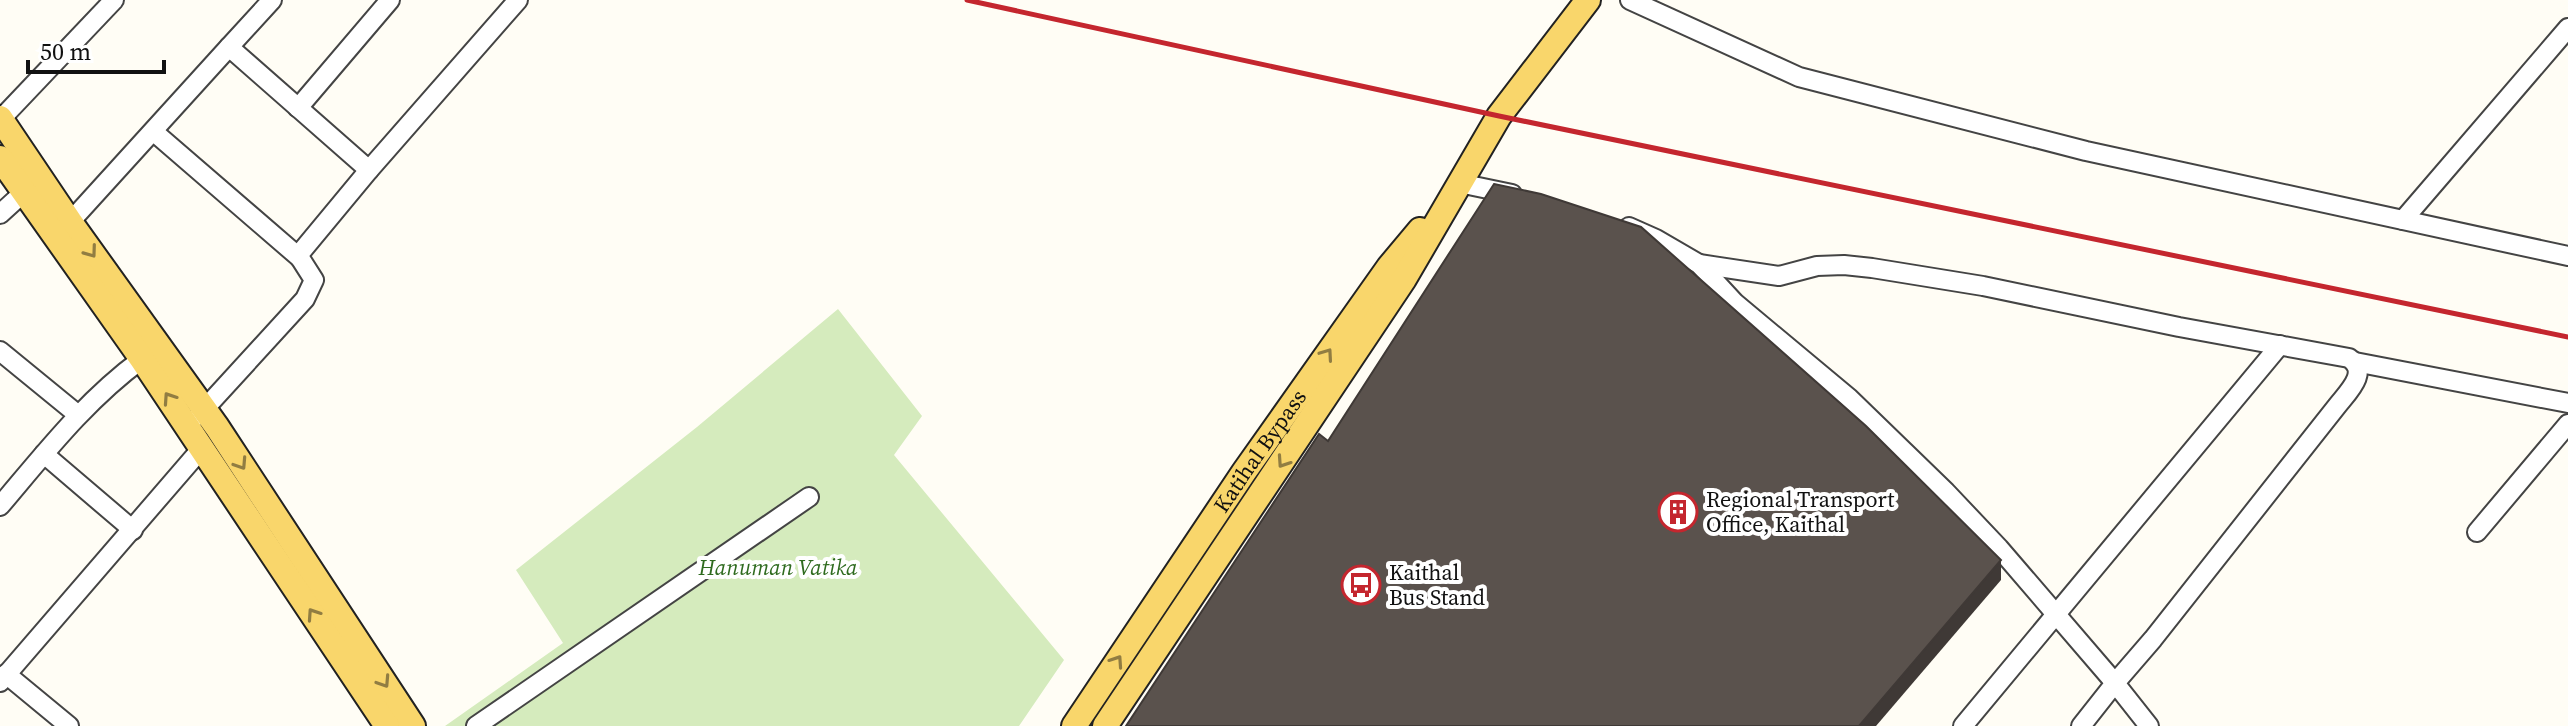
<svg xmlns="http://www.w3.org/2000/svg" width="2568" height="726" font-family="'Source Serif 4',serif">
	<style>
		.green { fill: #d5ebbd }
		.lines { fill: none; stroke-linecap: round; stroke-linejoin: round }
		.minor-casing { stroke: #444; stroke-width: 22 }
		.major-casing { stroke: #222; stroke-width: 28 }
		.minor { stroke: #fff; stroke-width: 18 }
		.major { stroke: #f9d66b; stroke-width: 24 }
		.rail { stroke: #c4262e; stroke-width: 5 }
		.shaded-wall { fill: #3f3936 }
		.building { fill: #5a524d; stroke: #3f3936; stroke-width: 2 }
		.oneway { stroke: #917d42 }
		.labels { text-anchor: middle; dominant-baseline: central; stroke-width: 8; stroke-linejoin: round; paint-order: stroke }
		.street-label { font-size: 22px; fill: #111; stroke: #fff }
		.poi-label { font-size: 22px; fill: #111; stroke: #fff; text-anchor: start }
		.park-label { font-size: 22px; font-style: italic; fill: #2f6b1f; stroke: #fff }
	</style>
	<rect width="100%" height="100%" fill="#fffdf5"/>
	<polygon class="green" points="838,309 922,416 894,455 1064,660 1019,726 445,726 563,643 516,570 697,427"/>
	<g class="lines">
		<g class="minor-casing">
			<g id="minor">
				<polyline points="1630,0 1799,77 2086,151 2568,256"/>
				<polyline points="229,47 272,0"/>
				<polyline points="298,108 390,0"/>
				<polyline points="1,119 114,0"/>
				<polyline points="154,132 300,258"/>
				<polyline points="1459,183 1512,194"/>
				<polyline points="0,214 33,184"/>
				<polyline points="2403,220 2568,28"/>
				<polyline points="70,222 229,47 369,170"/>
				<polyline points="1629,227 1656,239 1699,264 1735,303 1849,398 1946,492 1999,548 2115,683 2081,726"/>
				<path d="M 1699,264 L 1779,276 L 1817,266 L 1844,265 L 1872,268 L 1983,286 L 2179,327 L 2349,358 C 2370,372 2348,392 2337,406 L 2153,639 L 2115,683 L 2149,726"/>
				<polyline points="0,351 77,414"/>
				<polyline points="2355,362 2568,403"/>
				<polyline points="198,416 305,299 314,280 300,258 301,252 369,170 518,0"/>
				<polyline points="44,454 133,530"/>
				<path d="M 0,506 C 45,453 86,400 142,359"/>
				<polyline points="2477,532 2568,424"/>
				<polyline points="6,674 69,726"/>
				<polyline points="0,682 202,448"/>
				<polyline points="476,726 809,497"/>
				<polyline points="1963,726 2280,345"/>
			</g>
		</g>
		<g class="major-casing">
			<g id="major">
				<polyline points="0,118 70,222 217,427 413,726"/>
				<polyline points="0,158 142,359 387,726"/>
				<path id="s1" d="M 1074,726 L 1244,472 L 1389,267 L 1420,230"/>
				<polyline points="1105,726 1404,279 1499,116 1588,0"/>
			</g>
		</g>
		<use href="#minor" class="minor"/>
		<use href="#major" class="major"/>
		<polyline class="rail" points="967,0 1499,116 2568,337"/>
	</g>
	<polygon class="shaded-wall" points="2001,560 2001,580 1876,726 1859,726"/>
	<polygon class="building" points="1494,184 1541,194 1641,227 1866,426 2001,560 1859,726 1126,726 1319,434 1328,441"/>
	<defs><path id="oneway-chevron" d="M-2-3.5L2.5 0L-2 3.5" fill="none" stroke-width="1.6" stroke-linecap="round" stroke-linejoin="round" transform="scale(2)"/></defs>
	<g class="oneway">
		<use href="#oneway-chevron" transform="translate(91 252) rotate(54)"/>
		<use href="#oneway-chevron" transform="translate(1327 354) rotate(-55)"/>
		<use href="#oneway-chevron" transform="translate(169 398) rotate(-124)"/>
		<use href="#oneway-chevron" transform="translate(1283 462) rotate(124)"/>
		<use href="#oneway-chevron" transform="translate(241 464) rotate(57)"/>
		<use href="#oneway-chevron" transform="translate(313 614) rotate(-124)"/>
		<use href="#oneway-chevron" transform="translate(1117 661) rotate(-56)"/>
		<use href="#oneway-chevron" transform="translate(384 682) rotate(57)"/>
	</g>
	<defs>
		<g id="building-ring" transform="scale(2)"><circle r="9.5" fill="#fff" stroke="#c4262e" stroke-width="1.5"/><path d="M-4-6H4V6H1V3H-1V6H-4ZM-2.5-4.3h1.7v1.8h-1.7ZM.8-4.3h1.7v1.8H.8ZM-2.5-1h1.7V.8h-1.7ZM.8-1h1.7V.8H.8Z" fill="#c4262e"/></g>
		<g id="bus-ring" transform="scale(2)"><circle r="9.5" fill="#fff" stroke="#c4262e" stroke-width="1.5"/><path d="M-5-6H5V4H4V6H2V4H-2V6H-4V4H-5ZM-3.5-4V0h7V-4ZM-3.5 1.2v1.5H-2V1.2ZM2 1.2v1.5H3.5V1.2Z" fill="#c4262e"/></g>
	</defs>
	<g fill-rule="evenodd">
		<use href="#building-ring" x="1678" y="512"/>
		<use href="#bus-ring" x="1361" y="585"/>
	</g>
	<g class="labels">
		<g class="street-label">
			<text stroke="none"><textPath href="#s1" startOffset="332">Katihal Bypass</textPath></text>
		</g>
		<g class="poi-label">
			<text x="1706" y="499">Regional Transport<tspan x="1706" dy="25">Office, Kaithal</tspan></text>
			<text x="1389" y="572">Kaithal<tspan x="1389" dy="25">Bus Stand</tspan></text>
		</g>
		<g class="park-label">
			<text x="778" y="567">Hanuman Vatika</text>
		</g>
	</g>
	<path d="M28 60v12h136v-12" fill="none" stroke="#111111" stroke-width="4"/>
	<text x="40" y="60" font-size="24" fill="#111111" stroke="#ffffff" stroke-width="6" paint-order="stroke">50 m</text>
</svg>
